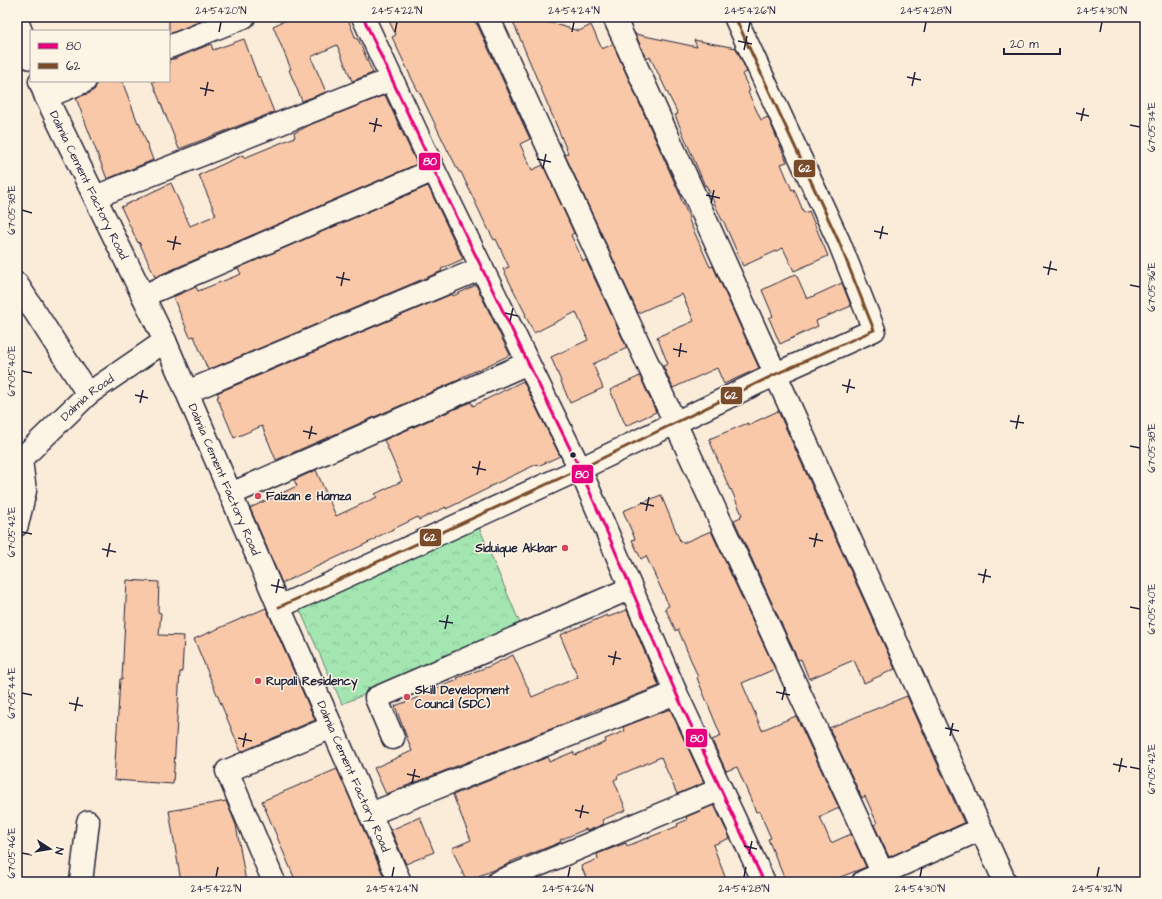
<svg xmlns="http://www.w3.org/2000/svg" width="1162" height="899" font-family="'Architects Daughter',sans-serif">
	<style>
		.park { fill: url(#park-crowns); stroke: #628476 }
		.building { fill: #f9c8a8; stroke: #22223b }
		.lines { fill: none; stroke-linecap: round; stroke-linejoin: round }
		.minor-casing { stroke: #22223b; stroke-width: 25 }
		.minor { stroke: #fcf5e5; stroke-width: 22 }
		.bus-1-casing { stroke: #fcf5e5; stroke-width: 6 }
		.bus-2-casing { stroke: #fcf5e5; stroke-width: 6 }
		.bus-1 { stroke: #e5007d; stroke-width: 3 }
		.bus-2 { stroke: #7a4b2a; stroke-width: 3 }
		.ticks { fill: none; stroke: #22223b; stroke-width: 1.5 }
		.bus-dot { fill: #22223b; stroke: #fcf5e5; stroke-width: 1.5 }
		.poi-dot { fill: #d1495b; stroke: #fcf5e5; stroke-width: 1.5 }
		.labels { text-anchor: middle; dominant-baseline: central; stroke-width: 3; stroke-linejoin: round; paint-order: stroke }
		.street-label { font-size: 12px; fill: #22223b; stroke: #fcf5e5 }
		.poi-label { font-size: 12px; font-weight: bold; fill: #22223b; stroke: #fcf5e5; text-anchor: start }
		.line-badge { stroke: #fcf5e5; stroke-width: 1.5 }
		.badge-label { font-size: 11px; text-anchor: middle; font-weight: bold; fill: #fff }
		.neatline { fill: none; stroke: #22223b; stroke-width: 1.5 }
		.ticks-label { font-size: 10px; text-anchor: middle; fill: #22223b }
	</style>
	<defs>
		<pattern id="park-crowns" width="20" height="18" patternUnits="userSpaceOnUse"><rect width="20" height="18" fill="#a3e6b1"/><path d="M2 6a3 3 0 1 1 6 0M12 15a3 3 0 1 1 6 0" fill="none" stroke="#8cc599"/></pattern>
	</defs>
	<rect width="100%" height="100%" fill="#fbecd9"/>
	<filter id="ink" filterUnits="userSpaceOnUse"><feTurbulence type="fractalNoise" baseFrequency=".025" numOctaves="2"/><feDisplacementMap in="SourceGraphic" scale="8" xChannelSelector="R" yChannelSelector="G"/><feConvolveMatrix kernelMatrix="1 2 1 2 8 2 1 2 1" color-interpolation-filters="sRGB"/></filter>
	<g filter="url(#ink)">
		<polygon class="park" points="478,525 522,628 342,704 299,608"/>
		<g class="building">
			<polygon points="169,17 200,17 201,21 169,34"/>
			<polygon points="293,17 347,17 356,39 358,39 373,73 352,81 337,45 311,57 326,92 302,101 289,70 291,69 273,26"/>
			<polygon points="387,17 473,17 476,24 477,24 530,139 520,144 532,170 543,165 574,233 571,235 583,261 586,260 627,348 593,364 603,388 570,403 551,357 588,340 576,312 534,333 525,315 526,315 503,269 509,267 496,239 494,240 483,219 461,172 459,172 448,150 448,151 419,91 418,91 410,75 392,37 396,35"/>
			<polygon points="511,17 530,17 579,31 591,25 602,49 613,44 681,197 680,197 689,217 688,218 710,267 713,266 759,368 724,384 717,368 673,388 663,366 668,364 657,337 694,321 682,294 638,313 565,155 568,153"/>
			<polygon points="635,34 697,47 694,40 736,48 747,72 742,74 750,91 748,92 761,120 768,117 787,162 781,164 792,190 794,189 804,213 809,211 828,256 794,271 783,248 743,266 723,220 722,220 706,185 705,186 675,115 678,114 650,57 647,59"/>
			<polygon points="244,39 258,77 260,77 274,112 179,149 152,81 169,81 169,59 174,59 211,44 213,50"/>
			<polygon points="97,81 122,81 138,123 139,122 153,160 107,179 76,98 90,93 95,89"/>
			<polygon points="385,95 417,164 155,277 139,242 138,243 121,207 171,183 190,226 216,215 199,175 243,155 244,158 295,137 294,133 312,124"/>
			<polygon points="428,186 463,259 441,269 442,271 208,370 194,336 190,337 173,297 196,287 198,291 241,274 238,268"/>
			<polygon points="796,274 807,299 842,283 851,306 816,321 818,326 780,344 769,318 773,316 762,290"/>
			<polygon points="476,285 510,355 460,378 461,379 276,460 262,426 234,438 217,397 219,396 217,393 452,294 453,296"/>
			<polygon points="640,376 656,412 626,426 610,390"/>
			<polygon points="523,381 560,456 538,466 537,464 489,487 489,488 446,509 446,507 419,520 418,517 375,538 376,539 282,583 250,508 297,486 294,480 316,470 336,516 377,497 375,494 402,481 384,440 471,402 473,406"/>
			<polygon points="778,411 895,669 864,683 854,660 809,679 801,659 798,660 734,520 741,517 740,516 742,515 731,489 730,490 709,439 748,423 748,425"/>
			<polygon points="661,495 681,543 682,542 683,543 711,531 775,669 742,683 762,730 796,716 839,808 820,817 831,843 851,834 866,867 828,882 786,882 768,839 771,838 759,811 756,812 737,767 726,771 712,740 721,736 697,678 698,677 678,629 676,631 665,608 669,606 646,556 641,559 632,540 635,539 623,511"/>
			<polygon points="127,580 159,582 158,612 161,613 159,635 184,636 182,672 180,672 173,784 114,780 120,679 122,679"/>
			<polygon points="266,608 315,720 241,752 194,639"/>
			<polygon points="627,610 659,686 601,709 600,708 571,721 386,794 374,768 412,751 395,706 419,697 419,695 458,680 457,678 490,666 513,655 532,697 578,677 560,635 607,615 608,617"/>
			<polygon points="907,696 964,823 889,857 874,825 877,823 865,796 862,798 829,728"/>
			<polygon points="670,709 704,783 677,794 661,757 617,776 618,778 614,780 626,810 602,820 604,824 587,831 586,829 560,840 561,842 510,862 511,863 466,881 452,848 471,840 453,795 548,757 549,762 573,752 575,755 606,742 605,739 625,731 623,727"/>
			<polygon points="337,769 359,819 386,882 296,882 262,801"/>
			<polygon points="226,801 236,825 246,882 181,882 169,811"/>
			<polygon points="714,805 730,838 713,845 727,882 588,882 581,866 598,859 597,854 626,843 627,846 678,826 677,824 687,820 686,817"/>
			<polygon points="420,817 434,852 406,864 391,830"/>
		</g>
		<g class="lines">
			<g class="minor-casing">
				<g id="minor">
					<polyline points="363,17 434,170 580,469 676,693 764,882"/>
					<polyline points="488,17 883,874"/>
					<polyline points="614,17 1005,882"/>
					<polyline points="17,21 31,58"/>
					<polyline points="169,47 244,17"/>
					<path id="s1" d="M 40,81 L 46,97 L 165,341 L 279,607 L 400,882"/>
					<polyline points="46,97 85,81"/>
					<polyline points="95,197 392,79"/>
					<polyline points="17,284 88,394"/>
					<polyline points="143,296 434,170"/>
					<polyline points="187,392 482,268"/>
					<path id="s2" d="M 17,463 L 88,394 L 165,341"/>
					<polyline points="231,494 528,363"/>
					<polyline points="17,525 25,491 21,460"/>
					<polyline points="279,607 580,469 776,374 874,330 839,242 735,17"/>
					<polyline points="393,738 376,698 631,588"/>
					<polyline points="370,814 676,693"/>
					<polyline points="81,882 88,822"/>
					<polyline points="274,882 227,771 332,727"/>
					<polyline points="498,882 721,789"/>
					<polyline points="863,882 981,829"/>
				</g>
			</g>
			<use href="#minor" class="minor"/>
			<g class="bus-1-casing">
				<polyline id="bus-1" points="363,17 434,170 580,469 676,693 764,882"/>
			</g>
			<g class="bus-2-casing">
				<polyline id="bus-2" points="279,607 580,469 776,374 874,330 839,242 735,17"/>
			</g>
			<use href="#bus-1" class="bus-1"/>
			<use href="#bus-2" class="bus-2"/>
		</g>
	</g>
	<path class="ticks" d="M 219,32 L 221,22M 395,32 L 397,22M 572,32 L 574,22M 748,32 L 750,22M 924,32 L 926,22M 1100,32 L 1102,22M 738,41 L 752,44M 744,50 L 747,36M 907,77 L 921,80M 912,86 L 915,72M 200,88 L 214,91M 205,96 L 208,82M 1076,113 L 1089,116M 1081,121 L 1084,108M 369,123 L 382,126M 1130,125 L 1140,127M 374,132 L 377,118M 537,159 L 551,162M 543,168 L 546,154M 706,195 L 720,198M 711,203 L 714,190M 22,210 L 32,213M 874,231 L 888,234M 880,239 L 883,226M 167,241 L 181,244M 173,250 L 176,236M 1043,267 L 1057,270M 1048,275 L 1051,261M 336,277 L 350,280M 1130,285 L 1140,287M 341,286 L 344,272M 505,313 L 518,316M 510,321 L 513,308M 673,349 L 687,352M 679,357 L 681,343M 22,371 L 32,373M 842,385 L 855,388M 847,393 L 850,379M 135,395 L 148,398M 140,403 L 143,390M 1010,421 L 1024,423M 1016,429 L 1019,415M 303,431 L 317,434M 309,439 L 312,426M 1130,446 L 1140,448M 472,467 L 486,470M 477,475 L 480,461M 640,503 L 654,506M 646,511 L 649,497M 22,532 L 32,534M 809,538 L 823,541M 814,547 L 817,533M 102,549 L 116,552M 107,557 L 110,543M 978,574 L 991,577M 983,583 L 986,569M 271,585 L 284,588M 276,593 L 279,579M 1130,607 L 1140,609M 439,621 L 453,623M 445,629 L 448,615M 608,656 L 621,659M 613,665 L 616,651M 776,692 L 790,695M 22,693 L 32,695M 782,700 L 785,687M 69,703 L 83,706M 75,711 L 78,697M 945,728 L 959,731M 950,736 L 953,723M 238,738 L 252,741M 243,747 L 246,733M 1113,764 L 1127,767M 1130,767 L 1140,769M 1119,772 L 1122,758M 407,774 L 420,777M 412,783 L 415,769M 575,810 L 589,813M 580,818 L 583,805M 744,846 L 757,849M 22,853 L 32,855M 749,854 L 752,841M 216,877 L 218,867M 392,877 L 394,867M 568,877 L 570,867M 744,877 L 746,867M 920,877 L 922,867M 1097,877 L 1099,867"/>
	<circle class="bus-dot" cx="573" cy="455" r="3.5"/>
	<g class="poi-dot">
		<circle cx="258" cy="496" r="4"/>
		<circle cx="565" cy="548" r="4"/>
		<circle cx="258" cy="681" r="4"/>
		<circle cx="407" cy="697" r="4"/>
	</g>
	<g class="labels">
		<g class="street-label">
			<text stroke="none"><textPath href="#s1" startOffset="115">Dalmia Cement Factory Road</textPath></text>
			<text stroke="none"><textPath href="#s2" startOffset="96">Dalmia Road</textPath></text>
			<text stroke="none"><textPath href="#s1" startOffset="439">Dalmia Cement Factory Road</textPath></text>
			<text stroke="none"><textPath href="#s1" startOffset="763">Dalmia Cement Factory Road</textPath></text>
		</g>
		<g class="poi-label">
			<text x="266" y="496">Faizan e Hamza</text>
			<text x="557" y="548" text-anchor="end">Siduique Akbar</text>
			<text x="266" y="681">Rupali Residency</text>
			<text x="415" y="690">Skill Development<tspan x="415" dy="14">Council (SDC)</tspan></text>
		</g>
	</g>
	<g class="line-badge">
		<rect x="418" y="152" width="23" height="19" rx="4" fill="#e5007d"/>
		<rect x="793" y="159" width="23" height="19" rx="4" fill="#7a4b2a"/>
		<rect x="720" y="386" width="23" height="19" rx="4" fill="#7a4b2a"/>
		<rect x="571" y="464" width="23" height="20" rx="4" fill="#e5007d"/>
		<rect x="419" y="528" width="23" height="19" rx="4" fill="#7a4b2a"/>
		<rect x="685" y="728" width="23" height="20" rx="4" fill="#e5007d"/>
	</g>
	<g class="badge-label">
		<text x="430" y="165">80</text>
		<text x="805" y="172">62</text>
		<text x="731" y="399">62</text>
		<text x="582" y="478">80</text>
		<text x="430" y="541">62</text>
		<text x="697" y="742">80</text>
	</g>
	<rect width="1162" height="899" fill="none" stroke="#fcf5e5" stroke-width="44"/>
	<rect x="30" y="30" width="140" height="52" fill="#fcf5e5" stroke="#a5a1a1"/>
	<rect x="38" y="43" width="20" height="6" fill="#e5007d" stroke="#a5a1a1"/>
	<text x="66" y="50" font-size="12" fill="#22223b">80</text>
	<rect x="38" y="63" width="20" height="6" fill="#7a4b2a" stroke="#a5a1a1"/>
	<text x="66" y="70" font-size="12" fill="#22223b">62</text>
	<g transform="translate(50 849) rotate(102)" stroke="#fcf5e5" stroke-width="3" paint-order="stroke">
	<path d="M0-3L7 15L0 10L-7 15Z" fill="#22223b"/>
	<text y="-6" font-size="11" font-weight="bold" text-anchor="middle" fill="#22223b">N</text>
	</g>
	<path d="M1004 48v6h56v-6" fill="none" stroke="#22223b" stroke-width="2"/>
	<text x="1010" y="48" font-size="12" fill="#22223b" stroke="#fcf5e5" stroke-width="3" paint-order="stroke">20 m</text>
	<rect x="22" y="22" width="1118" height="855" class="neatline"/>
	<g class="ticks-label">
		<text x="221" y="14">24°54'20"N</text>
		<text x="397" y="14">24°54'22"N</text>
		<text x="574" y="14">24°54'24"N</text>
		<text x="750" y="14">24°54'26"N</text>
		<text x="926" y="14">24°54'28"N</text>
		<text x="1102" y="14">24°54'30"N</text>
		<text transform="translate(1151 127) rotate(-90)" y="4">67°05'34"E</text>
		<text transform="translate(11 210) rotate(-90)" y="4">67°05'38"E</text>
		<text transform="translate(1151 287) rotate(-90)" y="4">67°05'36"E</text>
		<text transform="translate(11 371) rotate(-90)" y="4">67°05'40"E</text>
		<text transform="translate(1151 448) rotate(-90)" y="4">67°05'38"E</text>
		<text transform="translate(11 532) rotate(-90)" y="4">67°05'42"E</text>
		<text transform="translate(1151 609) rotate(-90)" y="4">67°05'40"E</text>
		<text transform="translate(11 693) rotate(-90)" y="4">67°05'44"E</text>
		<text transform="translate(1151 769) rotate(-90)" y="4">67°05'42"E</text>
		<text transform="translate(11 853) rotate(-90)" y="4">67°05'46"E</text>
		<text x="216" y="892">24°54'22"N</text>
		<text x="392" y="892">24°54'24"N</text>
		<text x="568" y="892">24°54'26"N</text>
		<text x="744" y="892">24°54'28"N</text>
		<text x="920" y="892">24°54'30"N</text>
		<text x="1097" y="892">24°54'32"N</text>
	</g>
</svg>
